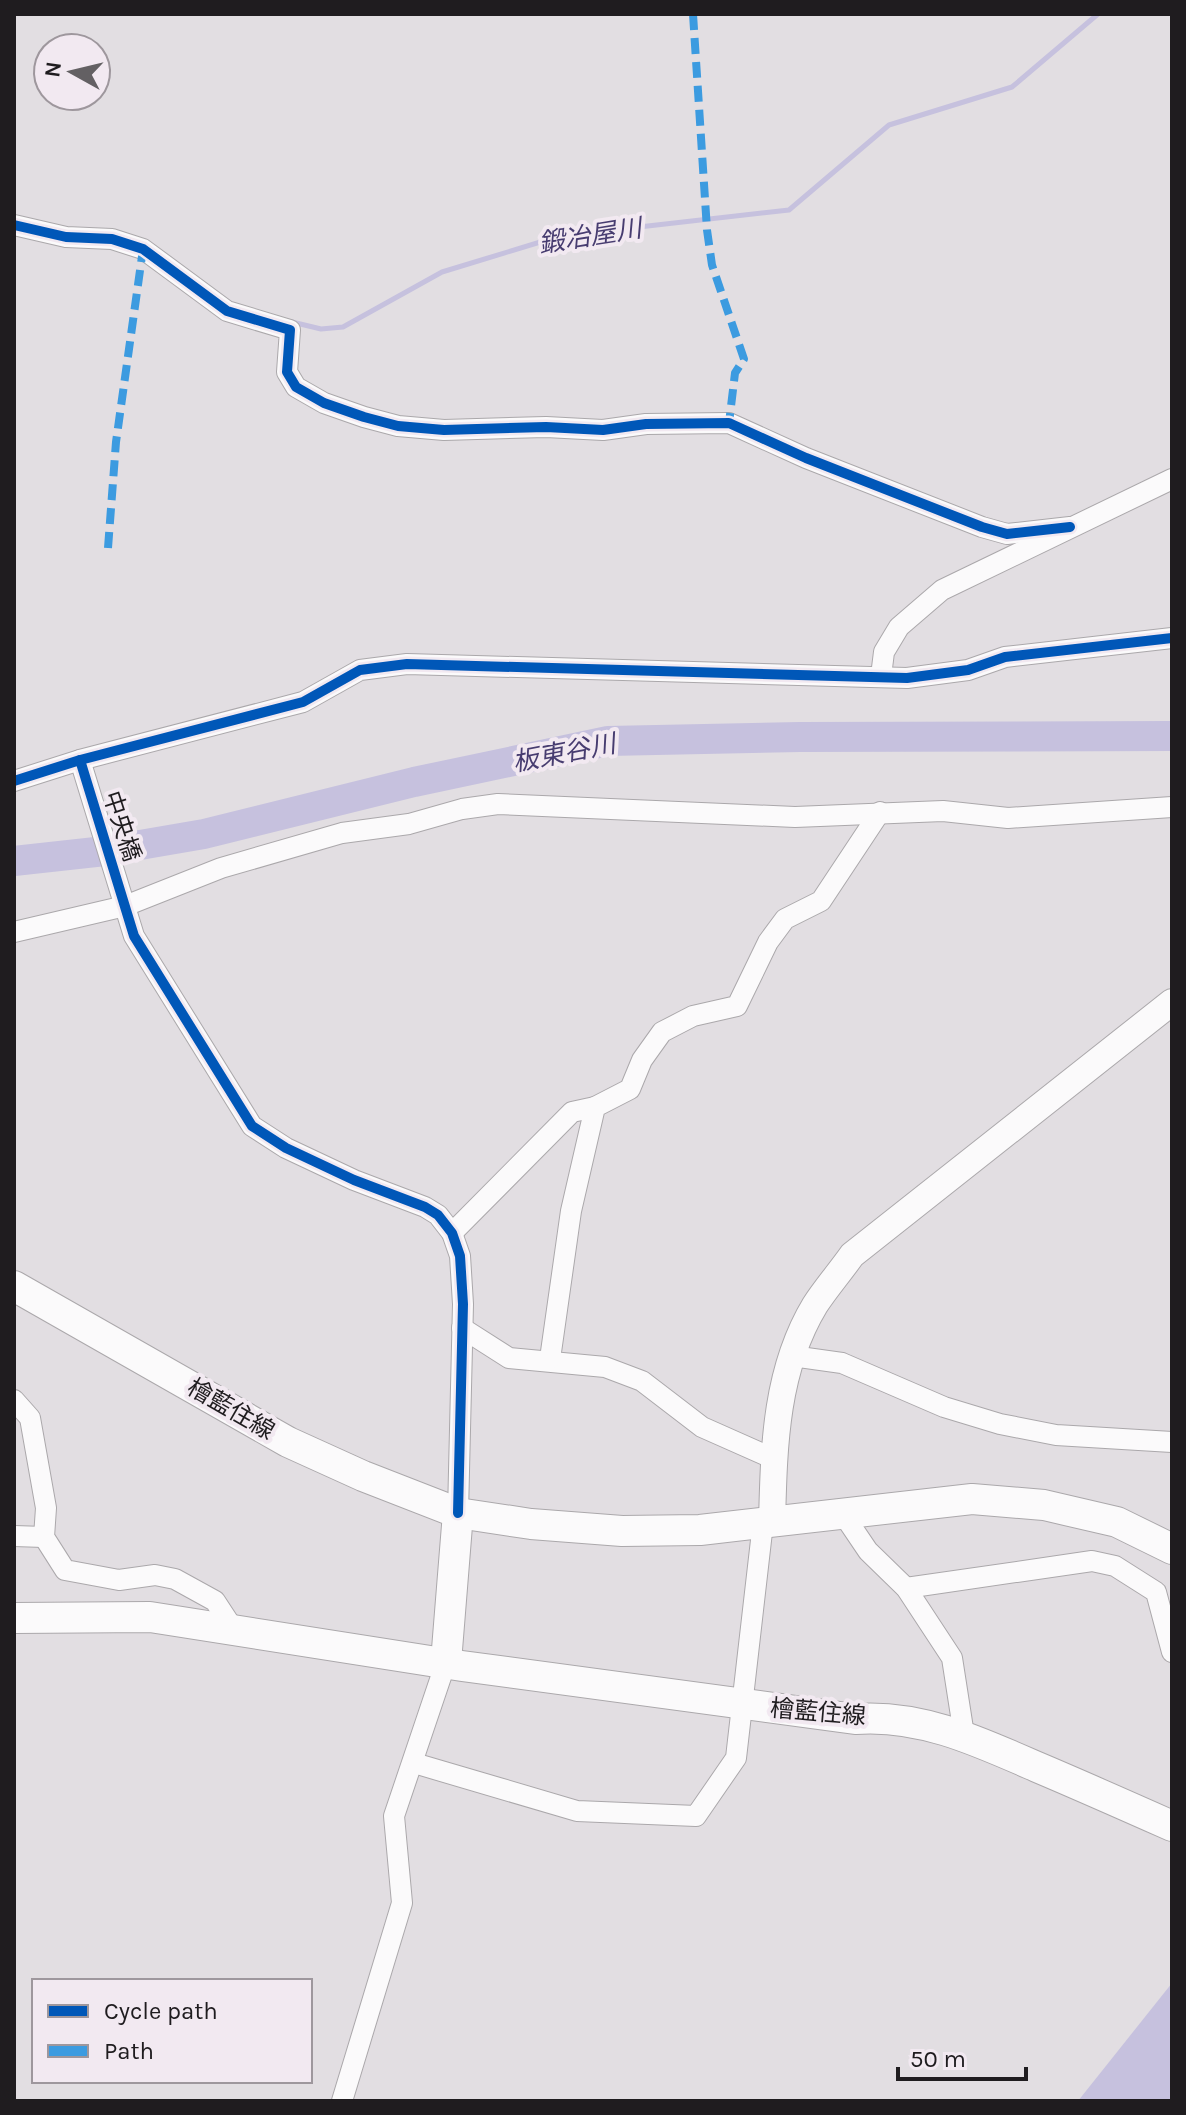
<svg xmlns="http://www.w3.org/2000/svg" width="1186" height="2115" font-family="Karla,'Noto Sans JP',sans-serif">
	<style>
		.water { fill: #c6c1de }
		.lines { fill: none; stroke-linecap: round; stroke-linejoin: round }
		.stream { stroke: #c6c1de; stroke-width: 5 }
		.river { stroke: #c6c1de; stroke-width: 30 }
		.minor-casing { stroke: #aba8ab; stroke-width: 22 }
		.tertiary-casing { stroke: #aba8ab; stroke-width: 28 }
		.secondary-casing { stroke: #aba8ab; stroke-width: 32 }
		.minor { stroke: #fbfafb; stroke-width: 20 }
		.tertiary { stroke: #fbfafb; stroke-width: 26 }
		.secondary { stroke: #fbfafb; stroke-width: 30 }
		.quiet { stroke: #3c9be0; stroke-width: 8; stroke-dasharray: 16 8; stroke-linecap: butt }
		.cycleway-casing { stroke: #f2e9f1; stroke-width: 15 }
		.cycleway { stroke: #0057b8; stroke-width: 10 }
		.labels { text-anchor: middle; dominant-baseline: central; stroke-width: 8; stroke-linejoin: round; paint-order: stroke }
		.street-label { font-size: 24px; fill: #1f1c1f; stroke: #f2e9f1 }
		.water-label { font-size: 26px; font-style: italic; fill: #473c70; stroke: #f2e9f1 }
	</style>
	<rect width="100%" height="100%" fill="#e2dee2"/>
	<polygon class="water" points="1172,1983 1172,2101 1078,2101"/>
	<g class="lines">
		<polyline class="stream" points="292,322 321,329 343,327 442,272 560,236 789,210 889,125 1012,87 1098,14"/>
		<polyline class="river" points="14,861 105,851 204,834 414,782 608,741 800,737 1172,736"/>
		<g class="minor-casing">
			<g id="minor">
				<polyline points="14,225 66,237 112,239 143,249 227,311 290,330 287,372 296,387 324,403 364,417 398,426 444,430 546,427 603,430 646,424 729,423 806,458 982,527 1007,534 1070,527"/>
				<polyline points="881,676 884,652 899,627 942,590 1172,479"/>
				<polyline points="80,760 134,936 252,1126 286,1148 354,1180 425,1207 438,1215 452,1233 460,1256 463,1304 458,1513"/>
				<polyline points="14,781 80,760 303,702 360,670 407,664 907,678 968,670 1005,657 1172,638"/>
				<polyline points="14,932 125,906 221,868 342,833 409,824 462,809 498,804 795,817 943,811 1008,818 1172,807"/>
				<polyline points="452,1233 572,1112 595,1107"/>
				<polyline points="462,1328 509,1358 605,1367 642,1381 702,1427 774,1459"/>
				<polyline points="792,1356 842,1363 944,1407 1000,1424 1056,1435 1172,1442"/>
				<polyline points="550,1359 571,1211 595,1107 630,1089 642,1060 662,1032 693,1016 737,1006 768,942 785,919 821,901 880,812"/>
				<polyline points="14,1400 30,1418 46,1508 44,1537 65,1570 119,1580 155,1575 175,1579 215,1601 234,1630"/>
				<polyline points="843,1514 868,1551 906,1588 952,1658 964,1735"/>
				<polyline points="14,1536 44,1537"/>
				<polyline points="906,1588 1092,1561 1115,1566 1156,1592 1172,1652"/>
				<polyline points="414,1763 577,1811 696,1816 736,1758 763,1523"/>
				<polyline points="342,2101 402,1903 394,1816 446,1662"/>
			</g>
		</g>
		<g class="tertiary-casing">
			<path id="tertiary" d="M 772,1522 C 774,1448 775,1371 815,1305 C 826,1288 840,1272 852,1255 L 1172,1002"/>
		</g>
		<g class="secondary-casing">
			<g id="secondary">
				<polyline points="14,1286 288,1442 363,1476 458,1513 531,1524 622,1531 700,1530 972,1499 1044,1505 1117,1522 1172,1549"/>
				<path d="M 14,1618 L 150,1617 L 462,1666 L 855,1719 C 920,1714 978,1741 1037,1767 C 1082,1786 1127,1806 1172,1826"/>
				<polyline points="446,1662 458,1513"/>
			</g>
		</g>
		<use href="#minor" class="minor"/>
		<use href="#tertiary" class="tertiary"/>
		<use href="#secondary" class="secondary"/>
		<g class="quiet">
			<polyline points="693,14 707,230 712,265 744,359 735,373 729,423"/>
			<polyline points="108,548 116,442 143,249"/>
		</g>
		<g class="cycleway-casing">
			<g id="cycleway">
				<polyline points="14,225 66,237 112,239 143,249 227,311 290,330 287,372 296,387 324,403 364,417 398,426 444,430 546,427 603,430 646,424 729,423 806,458 982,527 1007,534 1070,527"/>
				<polyline points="80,760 134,936 252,1126 286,1148 354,1180 425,1207 438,1215 452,1233 460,1256 463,1304 458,1513"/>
				<polyline points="14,781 80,760 303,702 360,670 407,664 907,678 968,670 1005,657 1172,638"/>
			</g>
		</g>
		<use href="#cycleway" class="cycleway"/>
	</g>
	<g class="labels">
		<g class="street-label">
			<text transform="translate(122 826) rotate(72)">中央橋</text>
			<text transform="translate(231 1409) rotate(30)">檜藍住線</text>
			<text transform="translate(818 1712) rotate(5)">檜藍住線</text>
		</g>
		<g class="water-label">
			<text transform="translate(590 236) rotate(-9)">鍛冶屋川</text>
			<text transform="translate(564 753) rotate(-11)">板東谷川</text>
		</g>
	</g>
	<rect width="1186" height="2115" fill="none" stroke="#1f1c1f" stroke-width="32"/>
	<rect x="32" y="1979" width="280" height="104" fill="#f2e9f1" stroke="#9e979d" stroke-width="2"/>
	<rect x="48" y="2005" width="40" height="12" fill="#0057b8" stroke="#9e979d" stroke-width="2"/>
	<text x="104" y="2019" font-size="24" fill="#1f1c1f">Cycle path</text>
	<rect x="48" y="2045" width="40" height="12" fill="#3c9be0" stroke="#9e979d" stroke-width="2"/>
	<text x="104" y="2059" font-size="24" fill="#1f1c1f">Path</text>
	<g transform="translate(72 72) rotate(278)"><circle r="38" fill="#f2e9f1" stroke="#9e979d" stroke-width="2"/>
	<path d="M0-6L14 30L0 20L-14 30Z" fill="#636063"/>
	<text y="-12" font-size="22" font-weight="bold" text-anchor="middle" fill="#1f1c1f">N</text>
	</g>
	<path d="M898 2067v12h128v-12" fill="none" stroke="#1f1c1f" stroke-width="4"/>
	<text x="910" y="2067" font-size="24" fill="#1f1c1f" stroke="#f2e9f1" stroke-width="6" paint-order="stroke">50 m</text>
</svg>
